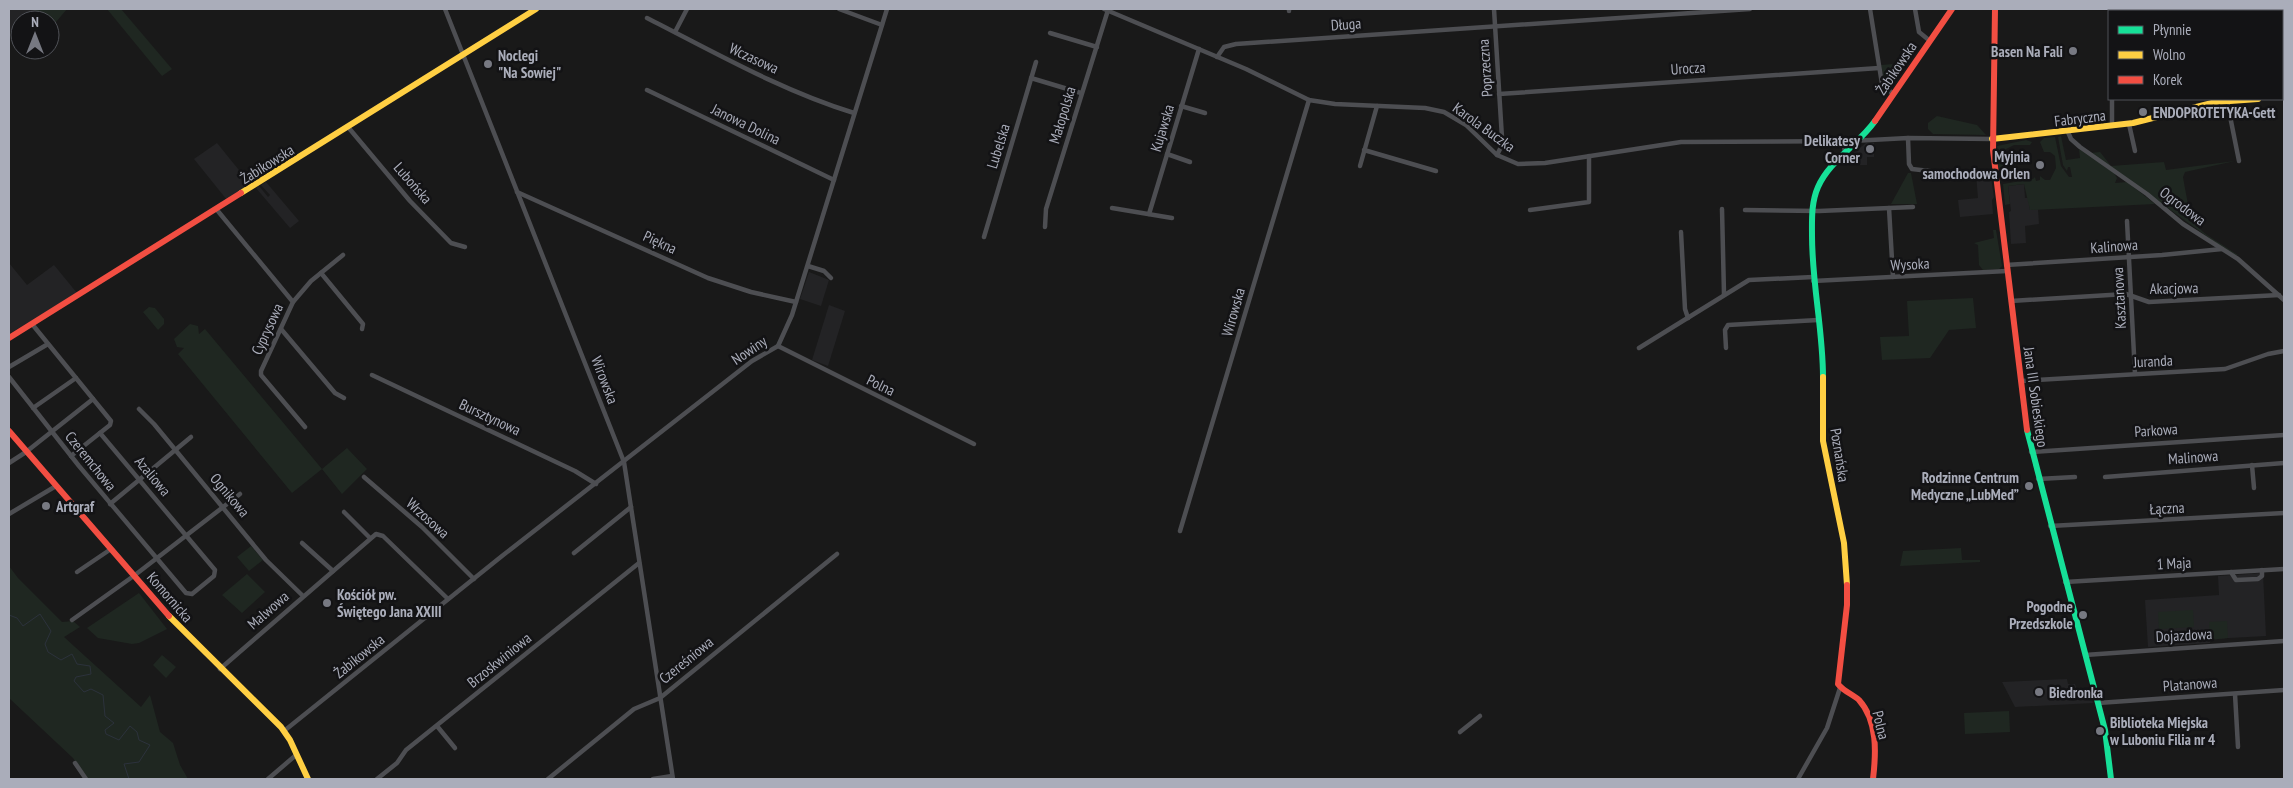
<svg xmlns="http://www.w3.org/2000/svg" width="2293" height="788" font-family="'PT Sans Narrow',sans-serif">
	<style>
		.built { fill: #232325 }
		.green { fill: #1f2721 }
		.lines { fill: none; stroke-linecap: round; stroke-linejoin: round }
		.stream { stroke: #2c323c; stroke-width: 1 }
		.street { stroke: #4d4e52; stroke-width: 4.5 }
		.fast { stroke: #16e098; stroke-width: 6 }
		.slow { stroke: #ffcf43; stroke-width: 6 }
		.jam { stroke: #f24e42; stroke-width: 6 }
		.poi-dot { fill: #777982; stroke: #131315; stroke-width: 2 }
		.labels { text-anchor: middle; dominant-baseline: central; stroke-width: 5; stroke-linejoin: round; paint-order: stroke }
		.street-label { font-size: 15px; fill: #aaadba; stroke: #131315 }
		.poi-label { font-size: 15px; font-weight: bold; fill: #aaadba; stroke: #131315; text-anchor: start }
	</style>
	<rect width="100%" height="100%" fill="#191919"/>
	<g class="built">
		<polygon points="9,9 37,9 24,20 20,20 20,23 9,33"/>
		<polygon points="217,143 251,185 227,200 194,159"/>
		<polygon points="1866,143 1874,143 1874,157 1867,157 1867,165 1859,165 1848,157"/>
		<polygon points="1990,171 1994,197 1992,200 1993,214 1960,217 1958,200 1978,198 1976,173"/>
		<polygon points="266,182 299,221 290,228 256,188 259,186 268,197 270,195 261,185"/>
		<polygon points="2024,184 2025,198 2028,198 2030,210 2038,209 2039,224 2025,226 2026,243 2011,244 2009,212 2011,211 2008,186"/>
		<polygon points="9,263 27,285 54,265 77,293 9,334"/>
		<polygon points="809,272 829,280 821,306 800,299"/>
		<polygon points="829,305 845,311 828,366 812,360"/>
		<polygon points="2263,573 2266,636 2211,639 2210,643 2148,647 2145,600 2219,595 2218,576"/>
		<polygon points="2067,679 2068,684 2075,684 2077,690 2090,688 2093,703 2015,707 2002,682"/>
	</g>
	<g class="green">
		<polygon points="37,9 67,9 50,29 50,20 38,20 32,13"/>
		<polygon points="107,9 121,9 172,69 162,76"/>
		<polygon points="1893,64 1904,68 1890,89 1885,85 1881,65"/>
		<polygon points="1937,116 1977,125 1986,135 1933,134 1928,129 1928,123"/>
		<polygon points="2061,136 2066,160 2080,158 2079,149 2114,173 2117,178 2115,183 2127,182 2155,204 2030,210 2024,184 2008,186 2010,204 2005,205 2003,184 2033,179 2035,177 2036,181 2040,180 2040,176 2045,180 2050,180 2056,168 2055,156 2050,152 2044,152 2040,142 2044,138 2055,137 2061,166 2069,177 2072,177 2070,167 2068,167 2067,171 2063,165 2058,137"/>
		<polygon points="2026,140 2032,142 2030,145 2014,145 2006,149 2006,155 2003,155 2005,173 2008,174 2002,177 1998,167 1997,146"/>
		<path d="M 2100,152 L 2111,166 L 2164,162 L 2166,170 L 2235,161 L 2185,172 L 2183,177 C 2193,234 2192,224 2238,255 L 2234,255 C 2185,222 2139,185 2090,153 Z"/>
		<polygon points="1908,173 1911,173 1917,204 1891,204"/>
		<polygon points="1993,230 1996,230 2002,266 1999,269 1983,270 1979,265 1978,245 1974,243 1994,238"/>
		<polygon points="1973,298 1976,328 1949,330 1930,358 1882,360 1880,337 1909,336 1907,301"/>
		<polygon points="149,307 155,308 164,319 164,324 158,330 143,312"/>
		<polygon points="190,324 198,326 199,334 205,329 322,469 347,448 367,469 342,494 322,469 292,493 178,354 184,348 177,347 174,339"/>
		<polygon points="251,546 263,560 249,571 237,557"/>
		<polygon points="1961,548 1962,560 1980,560 1980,562 1900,566 1903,551"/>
		<polygon points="9,566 18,578 62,622 73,621 80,627 64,637 141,707 150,695 160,732 173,743 180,765 188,779 87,779 73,758 9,698"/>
		<polygon points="247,574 265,592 242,613 222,595"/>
		<polygon points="139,593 167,629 139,643 132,644 98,638 87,628"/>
		<polygon points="2193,610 2194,627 2159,629 2158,612"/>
		<polygon points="2227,621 2228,638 2210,640 2209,622"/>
		<polygon points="162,655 176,667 166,678 153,665"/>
		<polygon points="2009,711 2010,732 1965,734 1964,713"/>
	</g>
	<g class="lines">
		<polyline class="stream" points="9,615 17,618 23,626 40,614 51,631 45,644 48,652 61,660 72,654 77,664 90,666 91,674 76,677 74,681 84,692 91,689 103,695 105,716 114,723 105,730 106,734 119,740 130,726 137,732 139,740 150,745 139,762 124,764 129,779"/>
		<g class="street">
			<polyline points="445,9 624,462 673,779"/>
			<polyline points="839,9 882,25"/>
			<polyline points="1104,9 1246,69 1309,100 1335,104 1425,108 1444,112 1466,125 1497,155 1518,164 1545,163 1681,142 1852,141 1908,138 1992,139"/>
			<polyline points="1289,9 1289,11"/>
			<polyline points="1494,9 1502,138 1502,145 1497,155"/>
			<polyline points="1870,9 1882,84 1893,94"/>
			<polyline points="1915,9 1919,32 1930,41"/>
			<polyline points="2116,11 2116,9"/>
			<polyline points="2273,11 2273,9"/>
			<path d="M 647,18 C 714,52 782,91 854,113"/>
			<polyline points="2282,26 2284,25"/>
			<polyline points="675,32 687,9"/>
			<polyline points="1050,33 1097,47"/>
			<polyline points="1217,57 1224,47 1236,44 1750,9"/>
			<polyline points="1031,78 1081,93"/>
			<polyline points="647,90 834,180"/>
			<polyline points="1499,94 1879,68"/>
			<polyline points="2227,101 2239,161"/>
			<polyline points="1181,106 1205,113"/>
			<polyline points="2129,124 2135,151"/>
			<polyline points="2112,126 2112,99"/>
			<polyline points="348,127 410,201 451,243 465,247"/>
			<polyline points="2068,132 2071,139 2080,147 2147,194 2183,224 2238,259 2284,300"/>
			<polyline points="1908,138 1909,164 1912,169 1938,172"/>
			<polyline points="1839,142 1844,145 1845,154"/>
			<polyline points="1364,150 1436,171"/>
			<polyline points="1167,154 1190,162"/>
			<polyline points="1360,166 1377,106"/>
			<polyline points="517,192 708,278 751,292 796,302"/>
			<polyline points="1112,208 1172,218"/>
			<polyline points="1889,208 1893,277"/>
			<polyline points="1722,209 1724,294"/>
			<polyline points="217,210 293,302"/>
			<polyline points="1530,210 1589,202 1589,156"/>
			<polyline points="1745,210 1819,211 1913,207"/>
			<polyline points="1149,214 1199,49"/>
			<polyline points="2127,221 2135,374"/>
			<polyline points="1045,227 1046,209 1108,10"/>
			<polyline points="1681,232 1685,309 1688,318"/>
			<polyline points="984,237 1036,62"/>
			<polyline points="2006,265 2162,255 2222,249"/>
			<polyline points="808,266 824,271 831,278"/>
			<polyline points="321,273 363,324 362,329"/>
			<polyline points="1813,281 2007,271"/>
			<polyline points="2011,301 2126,294 2149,302 2279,295"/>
			<polyline points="32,324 111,421 110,425 71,456"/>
			<polyline points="281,329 335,393 344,398"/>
			<polyline points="778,346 974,444"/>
			<polyline points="1639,348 1749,280 1813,277"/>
			<polyline points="1726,348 1725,330 1728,325 1818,320"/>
			<polyline points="9,367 48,344"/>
			<polyline points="372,375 575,471 596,484"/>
			<polyline points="9,377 79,466 186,593 192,594 214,576 215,570 100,433"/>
			<polyline points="2021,381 2225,369 2268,354 2284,351"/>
			<polyline points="33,408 76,378"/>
			<polyline points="139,409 154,424 266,560 303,596"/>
			<polyline points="305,427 261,375 261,371 293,302 311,281 343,255"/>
			<polyline points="2031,452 2284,435"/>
			<polyline points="9,463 26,452 93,399"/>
			<polyline points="2252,465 2254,488"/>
			<polyline points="364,477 422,527 474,579"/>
			<polyline points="2105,477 2284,463"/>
			<polyline points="2038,479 2075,477"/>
			<polyline points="110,504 191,437"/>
			<polyline points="344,512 370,538"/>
			<polyline points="9,514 56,486"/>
			<polyline points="2050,526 2284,513"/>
			<polyline points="1180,531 1309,100"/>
			<polyline points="302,543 333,571"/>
			<polyline points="574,553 631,507"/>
			<polyline points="77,572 111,549"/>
			<polyline points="2231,572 2236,580 2258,579 2262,576 2262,570"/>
			<polyline points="2065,582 2284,569"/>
			<polyline points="72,620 135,575 240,494"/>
			<polyline points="2085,655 2284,641"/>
			<polyline points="220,669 376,534 383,536 448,599"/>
			<polyline points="2235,694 2238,747"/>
			<polyline points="2098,703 2284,690"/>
			<polyline points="437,726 455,748"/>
			<polyline points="284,731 502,556 752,361 778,346 792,315 887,9"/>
			<polyline points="1460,732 1480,716"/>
			<polyline points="75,763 86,779"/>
			<polyline points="268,779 296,755"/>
			<polyline points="377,779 397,763 406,750 639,563"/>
			<polyline points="548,779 634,709 660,698 837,554"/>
			<polyline points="653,779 672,776"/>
			<polyline points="1798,779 1827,728 1840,688"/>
		</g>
		<g class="fast">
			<polyline points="2282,97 2284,97"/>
			<path d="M 1823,377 C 1823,330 1812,284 1812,236 C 1812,220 1811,203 1818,187 C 1829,161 1859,144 1875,121"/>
			<polyline points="2027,430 2105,730 2111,779"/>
		</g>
		<g class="slow">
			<polyline points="1992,139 2133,123 2216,102 2258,99"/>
			<polyline points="241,193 536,9"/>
			<polyline points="1823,377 1823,441 1844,543 1847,585"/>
			<polyline points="169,616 281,727 290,740 308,779"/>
		</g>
		<g class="jam">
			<polyline points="1995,9 1993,150 2027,430"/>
			<polyline points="1875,121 1952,9"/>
			<polyline points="9,338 241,193"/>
			<polyline points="9,431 169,616"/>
			<path d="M 1847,585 L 1847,605 L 1838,684 C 1844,692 1853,694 1859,700 C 1878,721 1876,754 1873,779"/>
		</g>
	</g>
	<g class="poi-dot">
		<circle cx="2073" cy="51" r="5"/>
		<circle cx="488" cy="64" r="5"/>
		<circle cx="2143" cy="112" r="5"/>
		<circle cx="1870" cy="149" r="5"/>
		<circle cx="2040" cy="165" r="5"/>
		<circle cx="2029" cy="486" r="5"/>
		<circle cx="46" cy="506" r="5"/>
		<circle cx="327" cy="603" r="5"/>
		<circle cx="2083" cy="615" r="5"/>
		<circle cx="2039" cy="692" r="5"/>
		<circle cx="2100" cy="731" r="5"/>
	</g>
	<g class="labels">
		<g class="street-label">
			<text transform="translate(1346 24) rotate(-4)">Długa</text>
			<text transform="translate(754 58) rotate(25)">Wczasowa</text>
			<text transform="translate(1485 68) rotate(-94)">Poprzeczna</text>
			<text transform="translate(1688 68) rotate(-4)">Urocza</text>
			<text transform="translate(1896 68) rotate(-56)">Żabikowska</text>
			<text transform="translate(1062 115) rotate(-73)">Małopolska</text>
			<text transform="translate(2080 118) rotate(-7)">Fabryczna</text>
			<text transform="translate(746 124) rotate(26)">Janowa Dolina</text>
			<text transform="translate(1484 127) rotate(36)">Karola Buczka</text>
			<text transform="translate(1162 128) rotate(-73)">Kujawska</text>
			<text transform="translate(998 146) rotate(-73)">Lubelska</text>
			<text transform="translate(267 164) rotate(-32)">Żabikowska</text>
			<text transform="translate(413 183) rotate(49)">Lubońska</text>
			<text transform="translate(2183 206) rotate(37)">Ogrodowa</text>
			<text transform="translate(660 242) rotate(25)">Piękna</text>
			<text transform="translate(2114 246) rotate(-4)">Kalinowa</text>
			<text transform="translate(1910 264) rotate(-3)">Wysoka</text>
			<text transform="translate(2174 288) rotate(-1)">Akacjowa</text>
			<text transform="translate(2119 298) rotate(-93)">Kasztanowa</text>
			<text transform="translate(1233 312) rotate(-74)">Wirowska</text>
			<text transform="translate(267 329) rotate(-65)">Cyprysowa</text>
			<text transform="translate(749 350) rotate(-34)">Nowiny</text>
			<text transform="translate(2153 361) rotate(-3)">Juranda</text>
			<text transform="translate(605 380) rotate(69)">Wirowska</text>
			<text transform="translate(881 385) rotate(26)">Polna</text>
			<text transform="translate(2036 397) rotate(82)">Jana III Sobieskiego</text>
			<text transform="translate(490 417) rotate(25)">Bursztynowa</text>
			<text transform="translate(2156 430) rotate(-4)">Parkowa</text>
			<text transform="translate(1840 455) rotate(81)">Poznańska</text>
			<text transform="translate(2193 457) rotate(-4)">Malinowa</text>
			<text transform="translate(91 461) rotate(51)">Czeremchowa</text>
			<text transform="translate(153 476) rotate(50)">Azaliowa</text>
			<text transform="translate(230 495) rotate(50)">Ognikowa</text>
			<text transform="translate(2167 508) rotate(-3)">Łączna</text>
			<text transform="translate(428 518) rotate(42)">Wrzosowa</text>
			<text transform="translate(2174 563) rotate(-3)">1 Maja</text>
			<text transform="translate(170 597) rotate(49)">Komornicka</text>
			<text transform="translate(268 610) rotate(-41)">Malwowa</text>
			<text transform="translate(2184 635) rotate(-3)">Dojazdowa</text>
			<text transform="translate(359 656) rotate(-39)">Żabikowska</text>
			<text transform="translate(499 660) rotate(-39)">Brzoskwiniowa</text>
			<text transform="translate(686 660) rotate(-39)">Czereśniowa</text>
			<text transform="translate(2190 684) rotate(-4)">Platanowa</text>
			<text transform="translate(1881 725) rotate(76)">Polna</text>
		</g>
		<g class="poi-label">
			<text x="2063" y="51" text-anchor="end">Basen Na Fali</text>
			<text x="498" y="55">Noclegi<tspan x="498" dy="17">"Na Sowiej"</tspan></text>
			<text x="2153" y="112">ENDOPROTETYKA-Gett</text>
			<text x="1860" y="140" text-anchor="end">Delikatesy<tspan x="1860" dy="17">Corner</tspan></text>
			<text x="2030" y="156" text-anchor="end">Myjnia<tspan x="2030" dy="17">samochodowa Orlen</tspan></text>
			<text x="2019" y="477" text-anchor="end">Rodzinne Centrum<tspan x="2019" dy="17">Medyczne „LubMed”</tspan></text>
			<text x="56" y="506">Artgraf</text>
			<text x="337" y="594">Kościół pw.<tspan x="337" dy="17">Świętego Jana XXIII</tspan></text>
			<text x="2073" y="606" text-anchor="end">Pogodne<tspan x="2073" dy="17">Przedszkole</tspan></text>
			<text x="2049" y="692">Biedronka</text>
			<text x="2110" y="722">Biblioteka Miejska<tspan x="2110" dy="17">w Luboniu Filia nr 4</tspan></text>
		</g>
	</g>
	<rect width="2293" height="788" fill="none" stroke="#aaadba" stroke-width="20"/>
	<rect x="2108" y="10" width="175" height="90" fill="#131315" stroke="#4f5157"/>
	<rect x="2118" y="26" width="25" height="8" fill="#16e098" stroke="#4f5157"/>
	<text x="2153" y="35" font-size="15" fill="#aaadba">Płynnie</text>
	<rect x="2118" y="51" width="25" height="8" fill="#ffcf43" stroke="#4f5157"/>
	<text x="2153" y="60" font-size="15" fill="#aaadba">Wolno</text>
	<rect x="2118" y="76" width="25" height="8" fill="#f24e42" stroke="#4f5157"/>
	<text x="2153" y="85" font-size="15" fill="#aaadba">Korek</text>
	<g transform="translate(35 35)"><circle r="24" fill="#131315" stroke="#4f5157"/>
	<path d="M0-4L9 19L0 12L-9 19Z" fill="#777982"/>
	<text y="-8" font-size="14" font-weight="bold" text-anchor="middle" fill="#aaadba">N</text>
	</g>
</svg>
